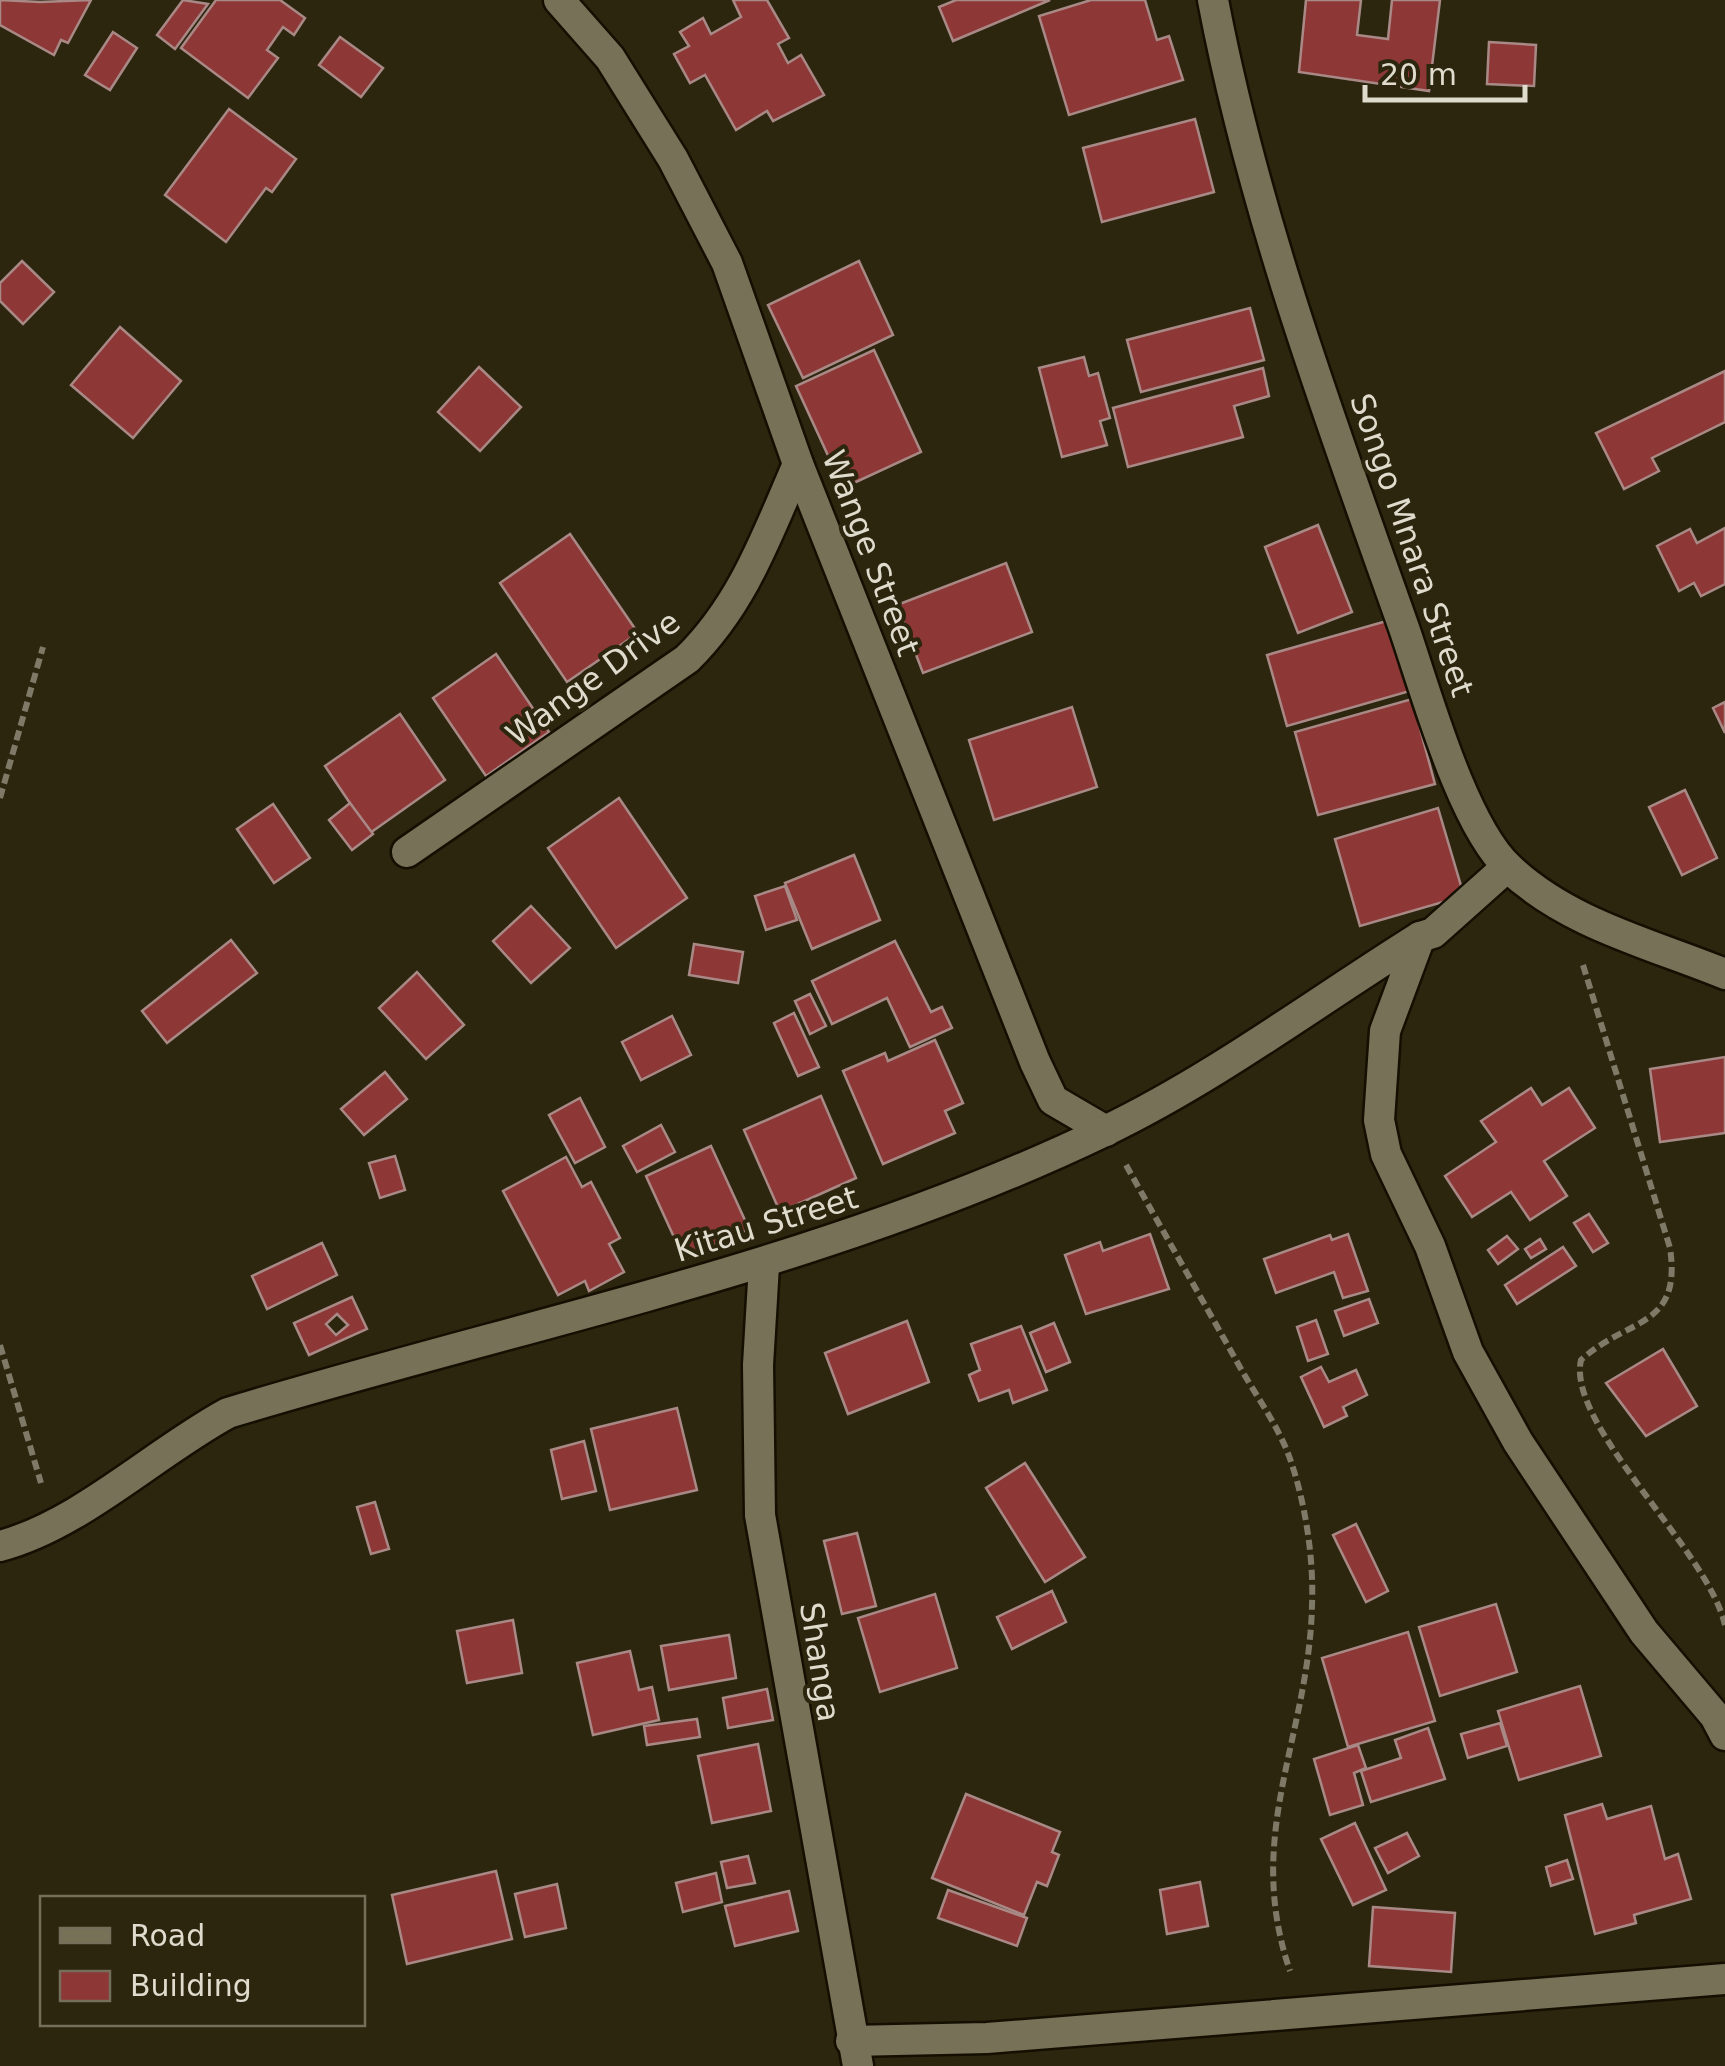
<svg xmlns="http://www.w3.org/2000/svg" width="1725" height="2066" font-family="'DejaVu Sans',sans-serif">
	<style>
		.building { fill: #8d3836; stroke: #a98986; stroke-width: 2.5; fill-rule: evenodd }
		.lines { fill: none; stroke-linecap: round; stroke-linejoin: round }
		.minor-casing { stroke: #140f00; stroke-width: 35 }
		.path { stroke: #7f7a67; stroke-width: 6; stroke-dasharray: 10 5; stroke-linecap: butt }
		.minor { stroke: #777157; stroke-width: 30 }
		.labels { text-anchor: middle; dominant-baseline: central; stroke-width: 8; stroke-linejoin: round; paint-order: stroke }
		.street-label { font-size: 32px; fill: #dfdbcd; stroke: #2c260e }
	</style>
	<rect width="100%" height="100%" fill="#2c260e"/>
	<g class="building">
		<polygon points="0,0 40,2 91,0 68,43 61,40 54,55 0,25"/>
		<polygon points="183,0 208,4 175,49 157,35"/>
		<polygon points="216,0 280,0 305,18 294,35 283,27 267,50 278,58 248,98 181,48"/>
		<polygon points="767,0 789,38 778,44 788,63 801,55 824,95 773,121 767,111 736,130 705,75 690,83 674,54 689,46 680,32 703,18 711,34 741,17 733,0"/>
		<polygon points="956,0 1050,0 953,41 939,7"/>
		<polygon points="1091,0 1145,0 1157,40 1169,36 1183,80 1069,115 1039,16"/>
		<polygon points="1306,0 1361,0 1357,35 1388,39 1392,0 1440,0 1429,91 1299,72"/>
		<polygon points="113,32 137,48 110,90 85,75"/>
		<polygon points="340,37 383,68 361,97 319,65"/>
		<polygon points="1489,42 1536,45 1534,86 1487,84"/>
		<polygon points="229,109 296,159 272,192 266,188 226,242 165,195"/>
		<polygon points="1195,119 1214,192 1102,222 1083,148"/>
		<polygon points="22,261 54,292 23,324 0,301 0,283"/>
		<polygon points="859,261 893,335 803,378 768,305"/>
		<polygon points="1250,308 1264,360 1141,392 1127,340"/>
		<polygon points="120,327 181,381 133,438 71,385"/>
		<polygon points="874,350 921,452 843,488 796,386"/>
		<polygon points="1084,357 1089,376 1098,373 1110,418 1100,421 1107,445 1062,457 1039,368"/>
		<polygon points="479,367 521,407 480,451 438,412"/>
		<polygon points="1263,368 1269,396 1234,406 1243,437 1128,467 1113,408"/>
		<polygon points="1725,371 1725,422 1652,458 1659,471 1624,489 1596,433"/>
		<polygon points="1318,525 1352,612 1298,633 1265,547"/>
		<polygon points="1725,528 1725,584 1701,596 1694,583 1679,591 1657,546 1690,529 1697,543"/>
		<polygon points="570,534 638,633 567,682 500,583"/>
		<polygon points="1006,563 1032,632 923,673 897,605"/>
		<polygon points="1390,620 1410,691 1287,726 1267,655"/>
		<polygon points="496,654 549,732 486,776 433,698"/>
		<polygon points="1412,699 1435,784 1318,815 1295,732"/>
		<polygon points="1725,702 1725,733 1713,708"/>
		<polygon points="1072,707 1097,787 994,820 969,740"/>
		<polygon points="400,714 445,780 370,833 325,766"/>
		<polygon points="1685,790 1717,858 1682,875 1649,807"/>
		<polygon points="619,798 687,898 616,948 548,848"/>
		<polygon points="350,803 373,834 352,850 329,820"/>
		<polygon points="273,804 310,858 274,883 237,829"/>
		<polygon points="1438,808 1464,896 1360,926 1335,839"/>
		<polygon points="854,855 880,920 812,949 785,883"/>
		<polygon points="785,886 797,920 766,930 755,896"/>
		<polygon points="531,906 570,948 531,983 493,941"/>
		<polygon points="231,940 257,973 167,1043 142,1011"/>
		<polygon points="895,941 931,1012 942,1007 952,1028 910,1047 887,998 832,1024 812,981"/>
		<polygon points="694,944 743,952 738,983 689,975"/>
		<polygon points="417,972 464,1025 426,1059 379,1008"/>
		<polygon points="810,994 826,1026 810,1034 795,1001"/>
		<polygon points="794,1013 819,1067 798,1076 774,1023"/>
		<polygon points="672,1016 691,1055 641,1080 622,1042"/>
		<polygon points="935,1040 963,1103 945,1111 955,1133 883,1164 843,1071 885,1053 888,1061"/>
		<polygon points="1725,1057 1725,1133 1660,1142 1650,1069"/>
		<polygon points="385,1072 407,1099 364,1135 341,1109"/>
		<polygon points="1531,1088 1542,1105 1569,1088 1595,1128 1544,1161 1567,1196 1530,1220 1511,1192 1472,1217 1445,1176 1496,1142 1481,1121"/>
		<polygon points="821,1096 856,1178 780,1212 744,1130"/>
		<polygon points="580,1098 605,1147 575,1163 549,1115"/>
		<polygon points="661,1125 675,1152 637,1172 623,1146"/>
		<polygon points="711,1146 749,1229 684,1259 646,1176"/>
		<polygon points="395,1156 405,1190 380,1198 369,1163"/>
		<polygon points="566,1157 582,1187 591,1182 620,1238 609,1244 624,1272 589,1291 585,1281 558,1295 503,1191"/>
		<polygon points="1589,1214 1608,1243 1593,1252 1574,1223"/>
		<polygon points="1150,1234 1169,1289 1086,1314 1065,1255 1100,1242 1103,1251"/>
		<polygon points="1348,1234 1368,1291 1343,1298 1334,1272 1276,1293 1264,1259 1330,1235 1332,1240"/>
		<polygon points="1507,1236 1518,1249 1498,1264 1488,1250"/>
		<polygon points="1540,1239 1546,1249 1531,1258 1525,1249"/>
		<polygon points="322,1243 337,1275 267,1309 252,1276"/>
		<polygon points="1563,1247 1576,1266 1517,1304 1505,1285"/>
		<path d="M 352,1297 L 367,1329 L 309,1355 L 294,1323 ZM 337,1314 L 348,1325 L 336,1335 L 326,1324 Z"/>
		<polygon points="1369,1299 1378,1323 1344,1336 1335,1311"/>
		<polygon points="1316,1320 1328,1354 1308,1361 1297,1327"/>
		<polygon points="907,1321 929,1382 848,1414 825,1353"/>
		<polygon points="1054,1323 1070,1362 1046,1372 1030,1333"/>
		<polygon points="1021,1326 1047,1390 1013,1403 1009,1390 979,1401 969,1375 980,1370 971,1344"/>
		<polygon points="1663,1349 1697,1406 1646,1436 1606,1383"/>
		<polygon points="1321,1367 1329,1382 1356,1370 1367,1395 1343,1407 1347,1416 1324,1427 1301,1377"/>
		<polygon points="677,1408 697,1490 610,1510 591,1429"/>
		<polygon points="584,1441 596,1491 562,1499 551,1450"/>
		<polygon points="1025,1463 1085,1557 1045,1582 986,1488"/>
		<polygon points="375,1502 389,1549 371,1554 357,1507"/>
		<polygon points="1356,1524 1388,1591 1366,1602 1333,1535"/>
		<polygon points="857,1533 876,1606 842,1614 824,1541"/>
		<polygon points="1052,1591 1066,1622 1012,1649 997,1617"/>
		<polygon points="935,1594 957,1668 880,1692 858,1618"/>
		<polygon points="1496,1604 1517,1672 1440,1696 1419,1627"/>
		<polygon points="513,1620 522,1673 467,1683 457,1631"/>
		<polygon points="1408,1632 1435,1721 1348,1747 1322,1658"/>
		<polygon points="729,1635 736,1678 669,1690 661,1646"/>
		<polygon points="630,1651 639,1690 652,1687 659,1720 593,1735 577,1663"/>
		<polygon points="1580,1686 1601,1756 1519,1780 1498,1711"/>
		<polygon points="767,1689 773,1720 728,1728 723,1698"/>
		<polygon points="697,1719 700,1737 647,1745 644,1726"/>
		<polygon points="1500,1723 1507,1746 1468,1758 1461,1734"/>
		<polygon points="1428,1728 1445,1779 1371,1802 1361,1771 1401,1758 1395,1740"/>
		<polygon points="758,1744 771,1811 712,1823 698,1756"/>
		<polygon points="1358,1745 1366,1768 1354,1773 1363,1805 1330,1815 1314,1759"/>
		<polygon points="966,1794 1060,1832 1052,1852 1059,1855 1047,1886 1037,1882 1024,1915 932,1878"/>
		<polygon points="1602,1804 1607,1819 1651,1806 1665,1859 1678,1854 1691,1899 1634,1915 1636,1923 1595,1934 1565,1815"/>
		<polygon points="1355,1823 1386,1890 1353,1905 1321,1839"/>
		<polygon points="1407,1833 1419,1856 1388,1873 1375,1848"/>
		<polygon points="748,1856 755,1883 727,1888 721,1862"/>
		<polygon points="1567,1860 1573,1879 1551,1886 1546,1867"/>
		<polygon points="496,1871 512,1939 407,1964 392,1895"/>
		<polygon points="716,1873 722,1902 683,1912 676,1883"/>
		<polygon points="1200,1882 1208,1926 1167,1934 1160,1890"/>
		<polygon points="557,1884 566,1928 525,1937 515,1894"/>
		<polygon points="948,1890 1027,1918 1017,1946 938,1918"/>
		<polygon points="789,1891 798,1931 735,1946 725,1906"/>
		<polygon points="1373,1907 1455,1913 1451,1972 1369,1966"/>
	</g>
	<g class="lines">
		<g class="minor-casing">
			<g id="minor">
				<polyline points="559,0 610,58 673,159 727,263 798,464 1035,1062 1053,1100 1106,1131"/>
				<path d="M 1213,0 C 1254,216 1331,422 1404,628 C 1426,692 1462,824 1509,868 C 1568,924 1652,944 1725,974"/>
				<path d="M 407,852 L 687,659 C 743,604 767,535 798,464"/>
				<polyline points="1420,937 1385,1031 1379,1120 1386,1154 1430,1246 1468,1352 1518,1442 1644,1632 1715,1716 1725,1735"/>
				<polyline points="764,1265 758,1365 760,1515 858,2066"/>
				<path d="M 0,1546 C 80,1525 154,1453 228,1413 C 523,1323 824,1266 1105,1131 C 1215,1078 1316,1002 1420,937 L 1433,933 L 1507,867"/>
				<polyline points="851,2041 987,2038 1725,1979"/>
			</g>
		</g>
		<g class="path">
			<polyline points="0,798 43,647"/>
			<path d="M 1583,965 L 1670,1248 C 1682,1329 1628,1317 1581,1360 C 1566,1425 1708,1550 1725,1625"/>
			<path d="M 1126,1165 C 1164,1233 1203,1301 1241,1369 C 1257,1397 1278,1426 1289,1456 C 1305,1500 1314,1558 1312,1605 C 1309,1738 1243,1834 1290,1971"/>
			<polyline points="0,1345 41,1483"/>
		</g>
		<use href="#minor" class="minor"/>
	</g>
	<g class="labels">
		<g class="street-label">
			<text transform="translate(1412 545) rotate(71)">Songo Mnara Street</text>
			<text transform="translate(871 553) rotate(69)">Wange Street</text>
			<text transform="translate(593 678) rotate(-36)">Wange Drive</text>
			<text transform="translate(766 1224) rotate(-17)">Kitau Street</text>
			<text transform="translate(820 1662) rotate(81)">Shanga</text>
		</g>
	</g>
	<rect x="40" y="1896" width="325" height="130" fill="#2c260e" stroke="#746e5a" stroke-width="2.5"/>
	<rect x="60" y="1928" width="50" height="15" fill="#777157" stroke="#746e5a" stroke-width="2.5"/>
	<text x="130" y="1946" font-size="30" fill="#dfdbcd">Road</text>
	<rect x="60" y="1971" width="50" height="30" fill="#8d3836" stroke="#746e5a" stroke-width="2.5"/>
	<text x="130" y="1996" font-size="30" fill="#dfdbcd">Building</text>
	<path d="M1365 85v15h160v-15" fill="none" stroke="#dfdbcd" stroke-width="5"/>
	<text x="1380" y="85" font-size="30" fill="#dfdbcd" stroke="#2c260e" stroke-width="8" paint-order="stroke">20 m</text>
</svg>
